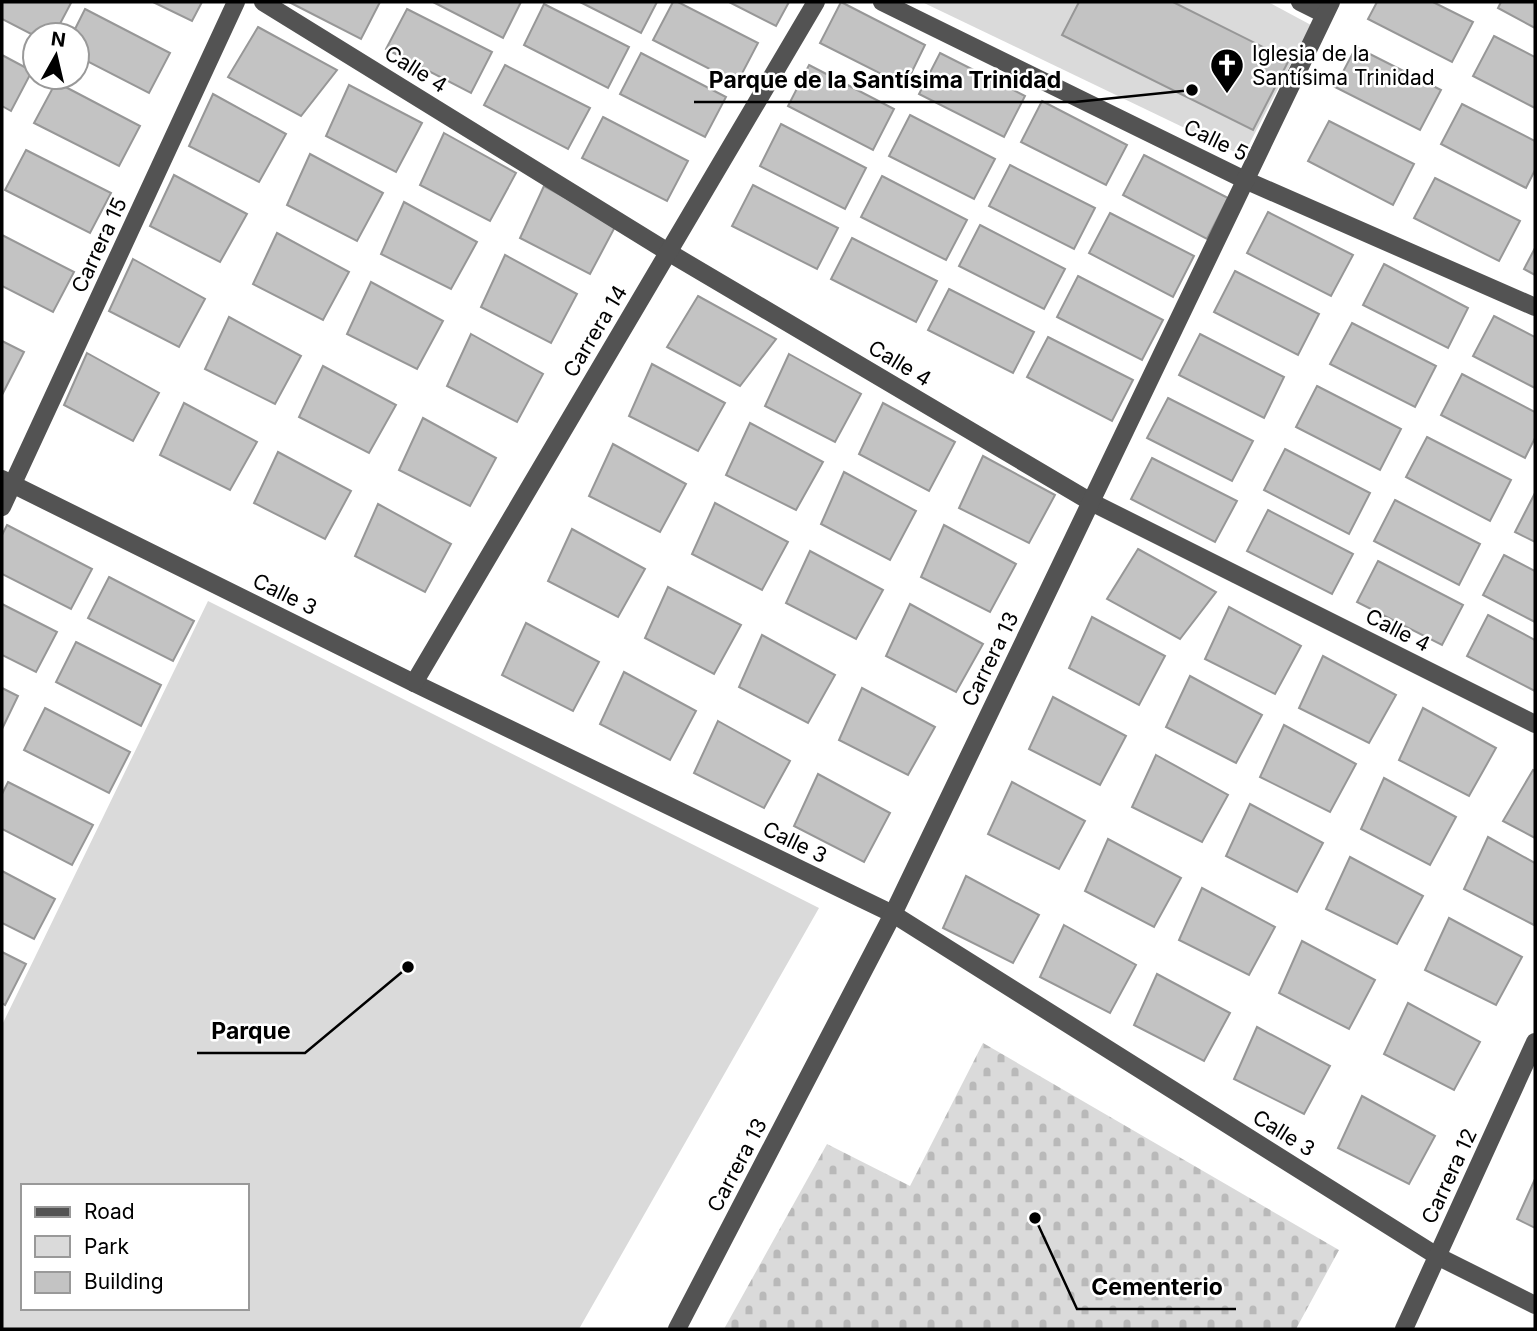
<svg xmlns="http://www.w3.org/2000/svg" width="1537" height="1331" font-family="Inter,sans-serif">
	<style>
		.cemetery { fill: url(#cemetery-stones) }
		.green { fill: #dadada; fill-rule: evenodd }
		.building { fill: #c3c3c3; stroke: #979797; stroke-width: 2 }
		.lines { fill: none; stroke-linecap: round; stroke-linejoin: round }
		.minor { stroke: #535353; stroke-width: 18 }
		.labels { text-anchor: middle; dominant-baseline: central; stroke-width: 5; stroke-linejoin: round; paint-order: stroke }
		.poi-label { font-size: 21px; fill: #000; stroke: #fff; text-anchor: start }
		.street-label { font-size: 21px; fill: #000; stroke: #fff }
		.leader { fill: none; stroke: #000; stroke-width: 2.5 }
		.callout-dot { fill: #000; stroke: #fff; stroke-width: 2.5 }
		.callout-label { font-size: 23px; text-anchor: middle; font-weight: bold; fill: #000; stroke: #fff; stroke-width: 5; stroke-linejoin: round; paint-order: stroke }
	</style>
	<defs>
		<pattern id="cemetery-stones" width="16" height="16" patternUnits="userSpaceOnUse" patternTransform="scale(1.75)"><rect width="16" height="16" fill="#dadada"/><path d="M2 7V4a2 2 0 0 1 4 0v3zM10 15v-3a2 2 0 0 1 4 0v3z" fill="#b9b9b9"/></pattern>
	</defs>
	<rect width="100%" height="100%" fill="#fff"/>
	<polygon class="cemetery" points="983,1043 1339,1250 1296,1329 724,1329 827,1144 910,1186"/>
	<g class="green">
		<polygon points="922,2 1268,2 1311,25 1243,156"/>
		<path d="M 208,601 L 819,908 L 579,1329 L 2,1329 L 2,1025 ZM 23,1186 L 247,1186 L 247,1308 L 23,1308 Z"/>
	</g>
	<g class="building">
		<polygon points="2,2 69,2 71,3 54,35 35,36 2,19"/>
		<polygon points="153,2 202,2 192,21"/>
		<polygon points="289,2 380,2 361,39"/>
		<polygon points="433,2 521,2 503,38"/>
		<polygon points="580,2 657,2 641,33"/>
		<polygon points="673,2 678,2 758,43 737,83 653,40"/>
		<polygon points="729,2 789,2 776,26"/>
		<polygon points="841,2 925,45 905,86 820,43"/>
		<polygon points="1079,2 1173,2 1289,60 1253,130 1062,35"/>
		<polygon points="1377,2 1433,2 1473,22 1452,62 1368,19"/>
		<polygon points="1501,2 1535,2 1535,28 1498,8"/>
		<polygon points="544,4 629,47 608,88 524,45"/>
		<polygon points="85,9 170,53 149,93 77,56 77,35 72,35"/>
		<polygon points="407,9 492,52 471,93 386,49"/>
		<polygon points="258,27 337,70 301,116 228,77"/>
		<polygon points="1494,36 1535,57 1535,108 1473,76"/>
		<polygon points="1356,47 1441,90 1420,130 1335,87"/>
		<polygon points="641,53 726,97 705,137 620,94"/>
		<polygon points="940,53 1025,96 1004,137 919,94"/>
		<polygon points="2,55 32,71 11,111 2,106"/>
		<polygon points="505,65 590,108 568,149 484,105"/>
		<polygon points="809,65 894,109 873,150 788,106"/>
		<polygon points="56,82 140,126 119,166 34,123"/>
		<polygon points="349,85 422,123 396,172 326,136"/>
		<polygon points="213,94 286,134 259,182 189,146"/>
		<polygon points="1042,101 1127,145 1106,185 1021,142"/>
		<polygon points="1462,104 1535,141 1535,170 1526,188 1441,144"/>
		<polygon points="910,115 995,159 974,199 889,156"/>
		<polygon points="603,117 688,161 667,201 582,158"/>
		<polygon points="1329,121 1414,164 1393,205 1308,161"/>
		<polygon points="781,124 866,168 845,209 760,166"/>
		<polygon points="444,133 516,173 490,221 420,185"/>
		<polygon points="26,150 111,193 90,233 5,190"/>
		<polygon points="310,154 383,193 357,241 287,205"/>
		<polygon points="1144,155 1228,198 1207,239 1123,195"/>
		<polygon points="1010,165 1095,208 1074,249 989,206"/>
		<polygon points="174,175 247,214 220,262 150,226"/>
		<polygon points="882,176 967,220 946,260 861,217"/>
		<polygon points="1435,178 1520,221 1499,261 1414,218"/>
		<polygon points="753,185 838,228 817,269 732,226"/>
		<polygon points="544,186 616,225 590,274 520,238"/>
		<polygon points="404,202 477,242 451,289 381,254"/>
		<polygon points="1268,212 1353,255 1331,296 1247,253"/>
		<polygon points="1110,213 1194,256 1173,297 1089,253"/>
		<polygon points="980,225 1065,269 1044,309 959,266"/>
		<polygon points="277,233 349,272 323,320 253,284"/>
		<polygon points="2,235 74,272 53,312 2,286"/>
		<polygon points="852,238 937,281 916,322 831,279"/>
		<polygon points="1535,248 1535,275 1524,269"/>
		<polygon points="505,255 577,294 551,343 481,307"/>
		<polygon points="133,259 205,299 179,347 109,311"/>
		<polygon points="1384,264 1468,308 1448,348 1363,305"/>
		<polygon points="1235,271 1319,314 1298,355 1214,312"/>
		<polygon points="1078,276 1163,320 1142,360 1057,317"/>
		<polygon points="371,282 443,321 417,369 347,334"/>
		<polygon points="949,289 1034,332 1013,373 928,330"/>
		<polygon points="698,296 776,339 740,386 667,347"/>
		<polygon points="1494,316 1535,337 1535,388 1473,356"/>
		<polygon points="229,317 301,356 275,404 205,369"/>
		<polygon points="1352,323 1436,366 1415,407 1330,364"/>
		<polygon points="471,334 543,374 517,422 447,386"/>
		<polygon points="1200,334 1284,377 1264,418 1179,375"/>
		<polygon points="1048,337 1133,380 1112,421 1027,377"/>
		<polygon points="2,341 24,352 3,393 2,392"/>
		<polygon points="87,353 159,393 133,441 64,405"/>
		<polygon points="789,354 861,394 835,442 765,406"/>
		<polygon points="652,364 725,403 698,451 629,416"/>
		<polygon points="323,366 396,405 369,453 299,417"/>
		<polygon points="1462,374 1535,412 1535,438 1525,458 1441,415"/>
		<polygon points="1317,386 1401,429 1380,470 1296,427"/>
		<polygon points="1168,398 1253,441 1232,481 1147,438"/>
		<polygon points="184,403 257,442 230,490 160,455"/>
		<polygon points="883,403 955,442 929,491 859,454"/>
		<polygon points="423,418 496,458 470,506 399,470"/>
		<polygon points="750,423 823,462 796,510 726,475"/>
		<polygon points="1427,437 1511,480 1490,521 1406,477"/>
		<polygon points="613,444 686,484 660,532 589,496"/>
		<polygon points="1285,449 1370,493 1349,534 1264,490"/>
		<polygon points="278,452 351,491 325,539 254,503"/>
		<polygon points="983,456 1055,495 1029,543 959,508"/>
		<polygon points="1152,458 1237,501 1215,542 1131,499"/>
		<polygon points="844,472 916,511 890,560 821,524"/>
		<polygon points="1535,493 1535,542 1515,532"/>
		<polygon points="1395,500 1480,544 1459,585 1374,541"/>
		<polygon points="715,503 788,542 762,590 692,554"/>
		<polygon points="378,504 451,544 425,592 355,556"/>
		<polygon points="1268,510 1353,554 1332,594 1247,551"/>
		<polygon points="7,525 92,569 71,609 2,574 2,535"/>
		<polygon points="944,525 1016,564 990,612 921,577"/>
		<polygon points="572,529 645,569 618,617 548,581"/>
		<polygon points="1138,549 1216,592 1180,639 1107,599"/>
		<polygon points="810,551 883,590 856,639 786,603"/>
		<polygon points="1504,555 1535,571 1535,622 1483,595"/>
		<polygon points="1378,561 1463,605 1442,645 1357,602"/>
		<polygon points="109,577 194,621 173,661 88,618"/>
		<polygon points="668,587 741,625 714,674 645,638"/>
		<polygon points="2,604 57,632 36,672 2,655"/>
		<polygon points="910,604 983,644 956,692 886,656"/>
		<polygon points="1229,607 1301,646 1275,694 1205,659"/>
		<polygon points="1488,615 1535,640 1535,691 1467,656"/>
		<polygon points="1092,617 1165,656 1139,705 1069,668"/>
		<polygon points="526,623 599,662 573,711 502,675"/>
		<polygon points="762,635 835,675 808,723 739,687"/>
		<polygon points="76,642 161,685 141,726 56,682"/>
		<polygon points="1323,656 1396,695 1369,743 1299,708"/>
		<polygon points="624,672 696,711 670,760 600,724"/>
		<polygon points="1190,676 1262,715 1236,763 1166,727"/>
		<polygon points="2,688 18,696 2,729"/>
		<polygon points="862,688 935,727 908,775 839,740"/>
		<polygon points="1053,697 1126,736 1100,785 1029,749"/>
		<polygon points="45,708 130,752 109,793 24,750"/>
		<polygon points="1423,708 1496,748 1469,796 1399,760"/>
		<polygon points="718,721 790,761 764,808 694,773"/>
		<polygon points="1284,725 1356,764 1330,812 1260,777"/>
		<polygon points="1156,755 1228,795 1202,842 1132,807"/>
		<polygon points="1533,770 1535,771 1535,838 1503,821"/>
		<polygon points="818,774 890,813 864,862 794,826"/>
		<polygon points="1384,778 1456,817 1430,865 1361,829"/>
		<polygon points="8,782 93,825 72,865 2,829 2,794"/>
		<polygon points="1012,782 1085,821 1059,869 988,834"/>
		<polygon points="1250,804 1323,843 1297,892 1226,856"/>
		<polygon points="1488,837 1535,863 1534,925 1464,889"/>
		<polygon points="1108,839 1181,878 1154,927 1085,891"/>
		<polygon points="1350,857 1423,896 1397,944 1326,909"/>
		<polygon points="2,871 55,899 34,939 2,923"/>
		<polygon points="966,876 1039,915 1013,963 943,928"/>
		<polygon points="1202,888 1275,927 1249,975 1179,940"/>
		<polygon points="1449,918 1522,957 1496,1005 1425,970"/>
		<polygon points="1064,925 1136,965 1110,1013 1040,977"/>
		<polygon points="1302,941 1375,980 1349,1029 1279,993"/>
		<polygon points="2,952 26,964 5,1005 2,1003"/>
		<polygon points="1157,974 1230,1013 1204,1061 1134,1025"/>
		<polygon points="1408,1003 1480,1042 1454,1090 1384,1054"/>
		<polygon points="1257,1027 1330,1066 1304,1114 1234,1079"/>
		<polygon points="1362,1096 1435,1136 1409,1184 1338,1148"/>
		<polygon points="1535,1179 1535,1228 1517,1219"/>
	</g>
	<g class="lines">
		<g class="minor">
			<polyline points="263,2 668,252 1091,502 1535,724"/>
			<polyline points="882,2 1245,180 1535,307"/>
			<polyline points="1300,2 1324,14"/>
			<polyline points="2,479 414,683 893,914 1437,1256 1535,1305"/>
			<polyline points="2,507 236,2"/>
			<polyline points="414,683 816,2"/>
			<polyline points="677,1329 893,914 1331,2"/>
			<polyline points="1404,1329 1535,1042"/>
		</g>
	</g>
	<defs>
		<g id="church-pin" transform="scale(1.75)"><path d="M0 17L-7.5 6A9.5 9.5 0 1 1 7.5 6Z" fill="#000" stroke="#fff"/><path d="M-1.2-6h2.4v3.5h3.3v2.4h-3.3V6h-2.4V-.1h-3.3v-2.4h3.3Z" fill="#fff"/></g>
	</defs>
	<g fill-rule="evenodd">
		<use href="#church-pin" x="1227" y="65"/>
	</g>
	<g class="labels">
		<g class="poi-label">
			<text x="1252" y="53">Iglesia de la<tspan x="1252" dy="24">Santísima Trinidad</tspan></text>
		</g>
		<g class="street-label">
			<text transform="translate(416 69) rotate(32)">Calle 4</text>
			<text transform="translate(1216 140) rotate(26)">Calle 5</text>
			<text transform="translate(99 245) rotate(-65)">Carrera 15</text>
			<text transform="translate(595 331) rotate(-59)">Carrera 14</text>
			<text transform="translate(900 363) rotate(31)">Calle 4</text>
			<text transform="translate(285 594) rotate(26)">Calle 3</text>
			<text transform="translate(1398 630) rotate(27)">Calle 4</text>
			<text transform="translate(990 659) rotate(-64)">Carrera 13</text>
			<text transform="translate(795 842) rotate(26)">Calle 3</text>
			<text transform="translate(1284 1133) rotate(32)">Calle 3</text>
			<text transform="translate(737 1165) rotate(-62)">Carrera 13</text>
			<text transform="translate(1449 1176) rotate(-65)">Carrera 12</text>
		</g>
	</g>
	<path class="leader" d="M1192 90L1075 102H694M408 967L305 1053H197M1035 1218L1077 1309H1236"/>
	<g class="callout-dot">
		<circle cx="1192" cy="90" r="7"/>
		<circle cx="408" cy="967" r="7"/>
		<circle cx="1035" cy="1218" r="7"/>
	</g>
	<g class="callout-label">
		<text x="885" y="88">Parque de la Santísima Trinidad</text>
		<text x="251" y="1039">Parque</text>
		<text x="1157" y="1295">Cementerio</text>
	</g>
	<rect width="1537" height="1331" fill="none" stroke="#000000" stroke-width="7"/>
	<rect x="21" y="1184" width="228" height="126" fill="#ffffff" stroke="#999999" stroke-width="2"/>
	<rect x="35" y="1207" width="35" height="10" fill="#535353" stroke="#999999" stroke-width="2"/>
	<text x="84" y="1219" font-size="21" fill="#000000">Road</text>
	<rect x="35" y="1236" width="35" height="21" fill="#dadada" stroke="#999999" stroke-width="2"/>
	<text x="84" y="1254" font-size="21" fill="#000000">Park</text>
	<rect x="35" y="1272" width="35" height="21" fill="#c3c3c3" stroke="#999999" stroke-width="2"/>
	<text x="84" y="1289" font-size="21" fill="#000000">Building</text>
	<g transform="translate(56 56) rotate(8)"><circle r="33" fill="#ffffff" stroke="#999999" stroke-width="2"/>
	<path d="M0-5L12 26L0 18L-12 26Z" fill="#000000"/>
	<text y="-10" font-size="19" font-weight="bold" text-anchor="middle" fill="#000000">N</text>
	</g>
</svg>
